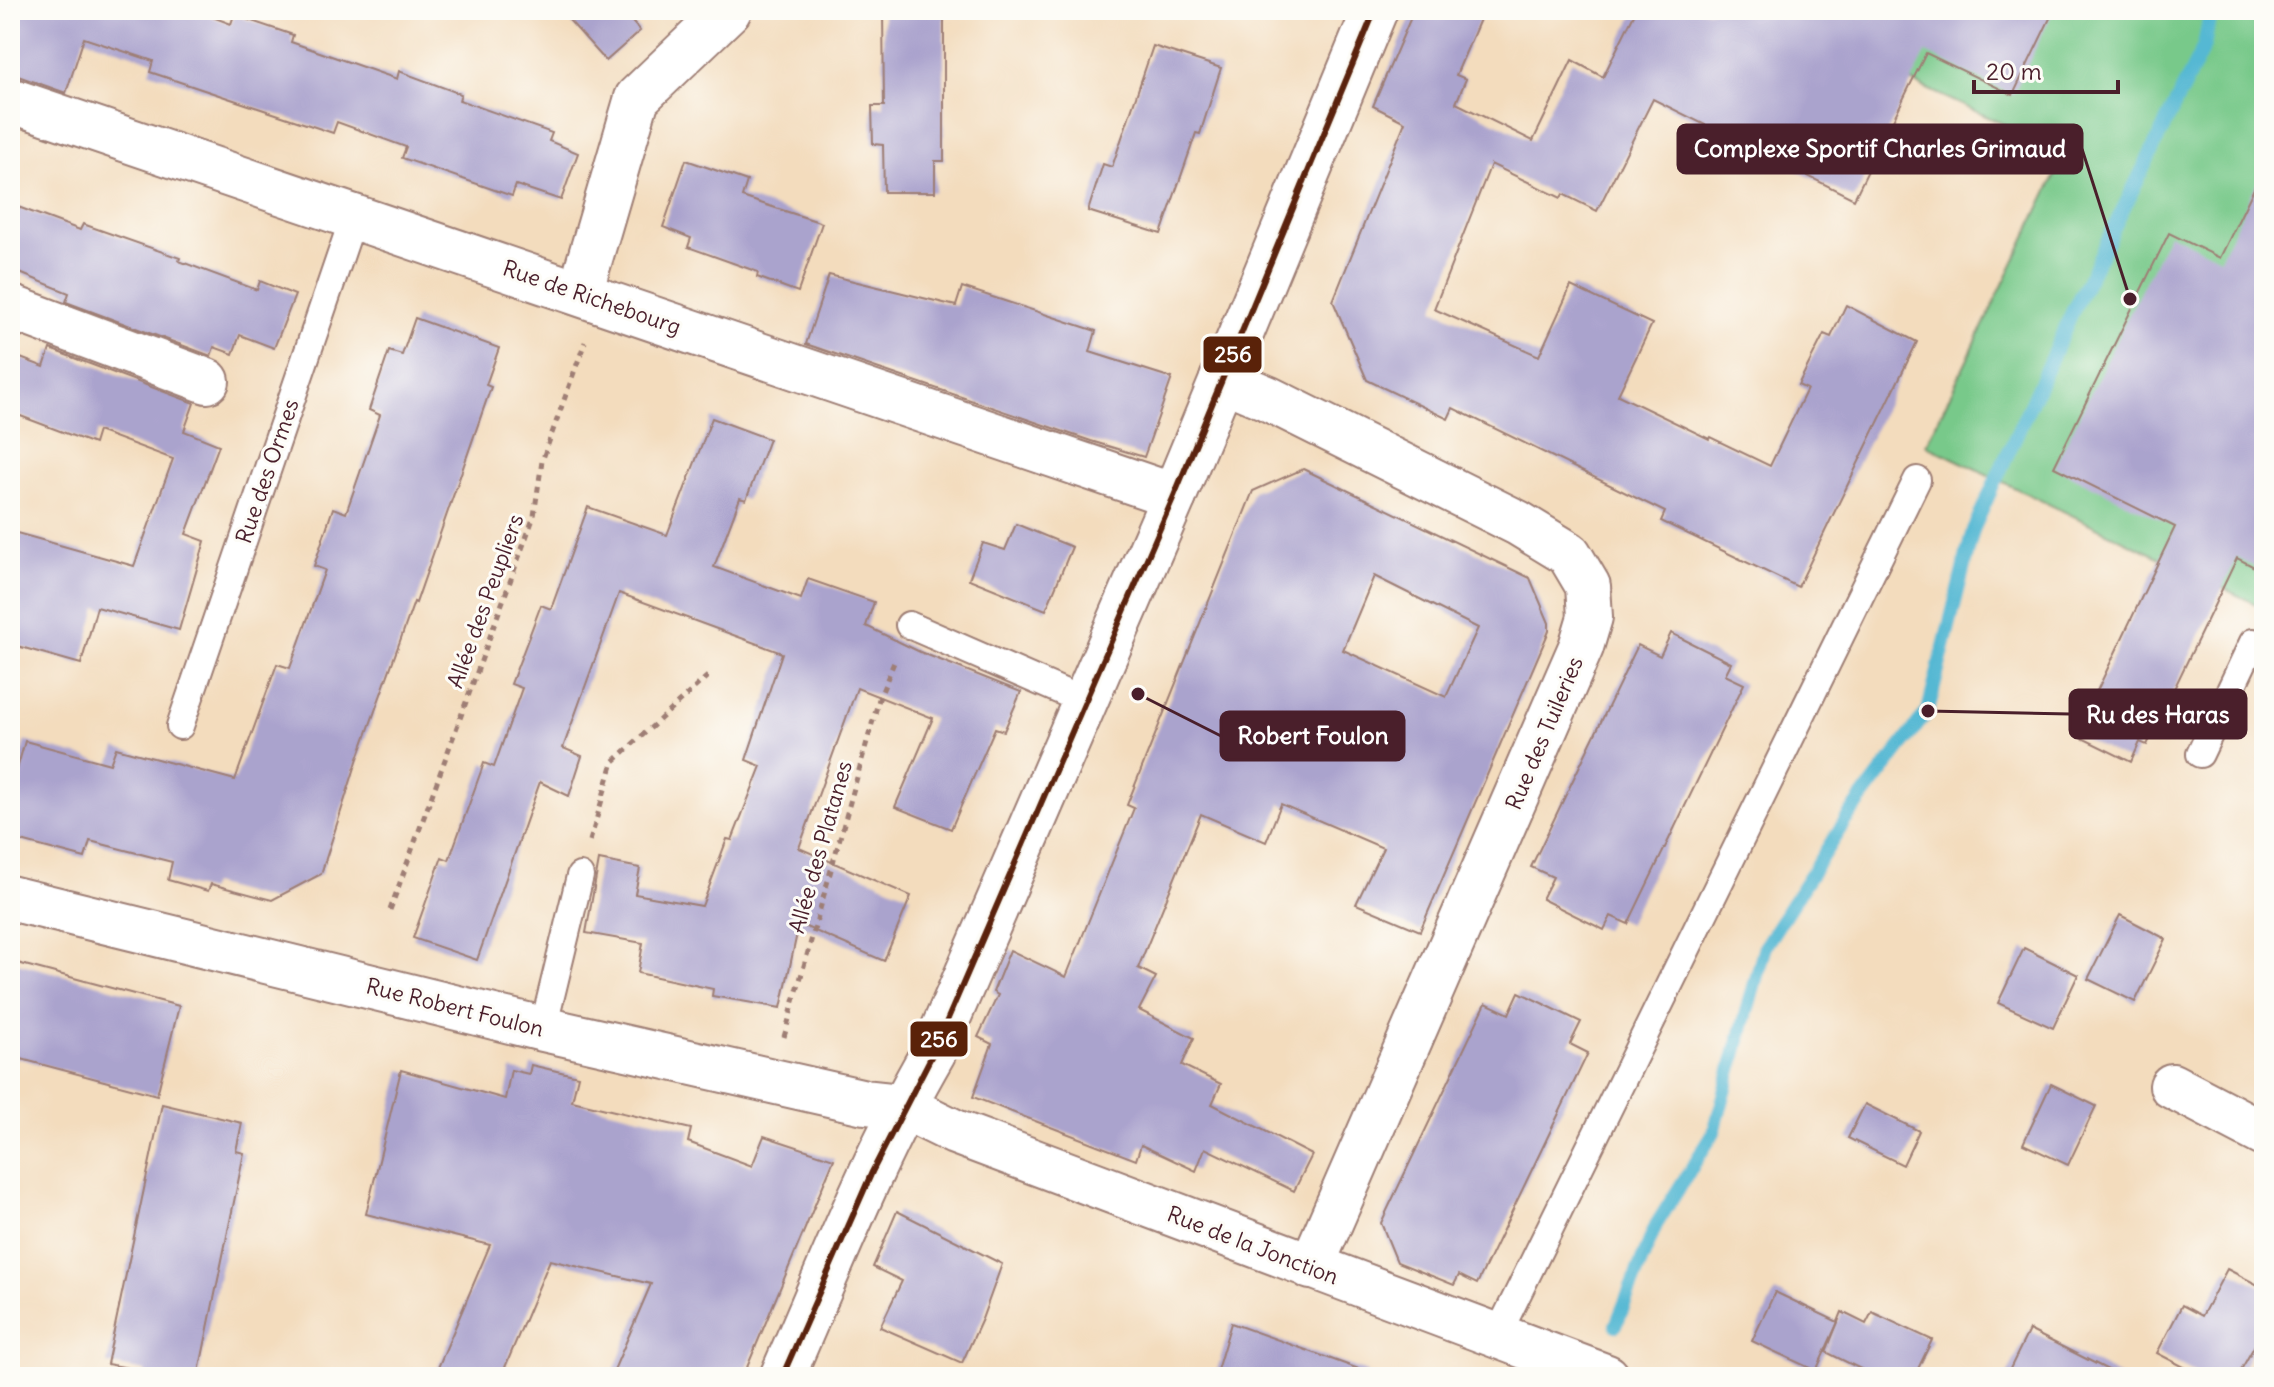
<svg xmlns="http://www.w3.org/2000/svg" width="2274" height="1387" font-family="Delius,sans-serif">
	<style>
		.green { fill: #78c98a; stroke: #61745a; stroke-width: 2 }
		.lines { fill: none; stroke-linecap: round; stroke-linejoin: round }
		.stream { stroke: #55b8d3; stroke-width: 14 }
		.building { fill: #aaa3cd; fill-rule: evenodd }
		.service-casing { stroke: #9e7e74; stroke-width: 30 }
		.minor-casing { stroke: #9e7e74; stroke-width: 48 }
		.tertiary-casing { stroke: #9e7e74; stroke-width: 48 }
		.path { stroke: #9e7e74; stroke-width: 5; stroke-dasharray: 6 6; stroke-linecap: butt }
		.service { stroke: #fff; stroke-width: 26 }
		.minor { stroke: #fff; stroke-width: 44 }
		.tertiary { stroke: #fff; stroke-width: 44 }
		.bus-1-casing { stroke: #fdfcf7; stroke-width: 12 }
		.bus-1 { stroke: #5a2209; stroke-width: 6 }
		.labels { text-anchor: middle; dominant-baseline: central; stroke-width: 6; stroke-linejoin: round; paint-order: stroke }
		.street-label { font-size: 22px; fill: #4a1f2b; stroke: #fdfcf7 }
		.leader { fill: none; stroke: #4a1f2b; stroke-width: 3 }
		.callout-dot { fill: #4a1f2b; stroke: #fdfcf7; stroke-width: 3 }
		.callout { fill: #4a1f2b; stroke: #4a1f2b; stroke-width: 3 }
		.callout-label { font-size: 24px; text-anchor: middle; font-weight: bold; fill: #fff }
		.line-badge { stroke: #fdfcf7; stroke-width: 3 }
		.badge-label { font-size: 22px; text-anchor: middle; font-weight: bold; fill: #fff }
	</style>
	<rect width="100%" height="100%" fill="#fdfcf7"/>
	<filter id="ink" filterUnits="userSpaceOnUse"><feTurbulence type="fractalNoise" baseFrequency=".0125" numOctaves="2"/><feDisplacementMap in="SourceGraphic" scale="16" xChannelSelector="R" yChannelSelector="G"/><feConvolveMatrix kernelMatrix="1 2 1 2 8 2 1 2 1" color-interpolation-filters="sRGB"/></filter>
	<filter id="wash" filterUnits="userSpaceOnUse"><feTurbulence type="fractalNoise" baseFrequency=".006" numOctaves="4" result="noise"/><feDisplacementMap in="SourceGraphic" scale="32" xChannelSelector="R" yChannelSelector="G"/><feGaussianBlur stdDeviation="1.8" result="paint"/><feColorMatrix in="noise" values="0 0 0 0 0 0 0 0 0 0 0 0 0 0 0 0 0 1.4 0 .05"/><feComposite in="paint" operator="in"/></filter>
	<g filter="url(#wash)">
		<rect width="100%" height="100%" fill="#f3dcbd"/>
		<polygon class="green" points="1756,10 2264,10 2264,608 1926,445 2066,153"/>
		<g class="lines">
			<polyline class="stream" points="1616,1325 1656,1225 1714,1132 1765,946 1845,821 1928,711 1973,530 2075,306 2204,46 2211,10"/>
		</g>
		<g id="blocks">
			<g class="building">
				<polygon points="10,10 194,10 231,24 234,15 293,35 291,42 397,79 399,71 461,94 459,100 552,133 549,141 578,153 561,200 516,185 512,196 402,158 406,147 337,122 333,133 150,72 153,61 84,38 66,93 18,76 10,76"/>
				<polygon points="560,10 622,10 640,31 606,61"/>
				<polygon points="883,10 944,10 944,161 935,161 935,192 884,192 883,145 873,144 872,106 884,106"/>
				<polygon points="1414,10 1484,10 1456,75 1466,79 1456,103 1533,141 1572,60 1603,77 1636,10 2054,10 2013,95 1926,53 1854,199 1653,99 1597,211 1563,194 1561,198 1491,164 1434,309 1539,356 1571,286 1652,324 1618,395 1709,439 1710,437 1770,466 1807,389 1798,385 1824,334 1831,337 1846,305 1917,342 1798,587 1661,521 1665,512 1453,408 1448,419 1367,380 1333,301 1405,122 1373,106"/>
				<polygon points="1153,46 1221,68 1200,134 1196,133 1161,234 1088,211 1103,164 1112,167"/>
				<polygon points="686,160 747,181 742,197 822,223 798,292 757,277 758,272 688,247 691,238 663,227"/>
				<polygon points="2264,168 2264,572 2237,558 2147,745 2140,742 2131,762 2076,735 2175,527 2054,467 2169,233 2220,258"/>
				<polygon points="10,204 80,230 83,224 180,258 179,261 257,290 260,281 295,295 274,348 240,335 233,354 214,347 211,356 66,302 69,293 10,269"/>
				<polygon points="829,275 956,306 962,287 1096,331 1090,352 1172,378 1144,457 1091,441 806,344"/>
				<polygon points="415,318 499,348 486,385 491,387 416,603 414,602 357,761 321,874 272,900 211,884 208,891 168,880 172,862 90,841 85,858 10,838 10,794 25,741 110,764 116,748 235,780 277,664 290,668 325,570 314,566 333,508 346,513 380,415 369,410 389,351 402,355"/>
				<polygon points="50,349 194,403 184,431 219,445 186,534 205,541 179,630 97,607 81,664 10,644 10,531 134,566 173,459 98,431 94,444 10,412 10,354 44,367"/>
				<polygon points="712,418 769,439 746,500 740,498 714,567 801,599 808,579 874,602 866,626 920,652 1021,692 1004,731 995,728 951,829 895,807 933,718 857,688 799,848 911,896 884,961 799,924 781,1008 712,996 713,989 638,973 643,943 586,933 599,860 640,868 635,894 702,906 727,839 732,840 761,766 746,760 782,653 619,593 563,748 582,756 569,796 540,782 477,960 413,938 442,857 449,860 484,763 494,767 522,688 511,684 541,605 551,609 588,507 667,535"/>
				<path d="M 1303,469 L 1530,578 L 1549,623 L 1549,631 L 1420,931 L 1356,904 L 1383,848 L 1281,804 L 1266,842 L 1201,814 L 1138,968 L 1156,977 L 1139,1010 L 1194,1038 L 1182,1065 L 1221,1084 L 1212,1104 L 1312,1155 L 1294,1191 L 1205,1148 L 1196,1171 L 1141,1145 L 1136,1160 L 973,1097 L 992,1044 L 978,1037 L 998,995 L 993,992 L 1010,950 L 1066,977 L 1134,808 L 1127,805 L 1253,491 ZM 1374,576 L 1478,628 L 1446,697 L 1343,650 Z"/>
				<polygon points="1016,524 1072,547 1046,610 969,579 983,543 1005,550"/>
				<polygon points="1671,633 1731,663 1725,675 1744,684 1628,924 1611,916 1604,930 1542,899 1553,877 1531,867 1638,645 1660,656"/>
				<polygon points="2120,915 2166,939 2135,1002 2088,979"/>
				<polygon points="2024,948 2078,975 2053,1028 1998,1003"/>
				<polygon points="10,961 179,1006 157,1095 10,1056"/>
				<polygon points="1519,992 1581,1022 1570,1044 1588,1053 1477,1284 1459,1275 1454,1285 1397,1262 1381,1223 1486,1003 1509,1014"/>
				<polygon points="531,1065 578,1076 572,1101 691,1129 688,1142 752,1166 764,1136 834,1159 743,1377 611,1377 651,1284 550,1260 501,1377 434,1377 490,1245 366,1214 401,1070 505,1099 511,1070 529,1074"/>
				<polygon points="2051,1084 2096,1106 2068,1165 2023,1144"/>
				<polygon points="162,1104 242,1123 236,1151 244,1153 198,1377 147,1377 145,1371 107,1364"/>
				<polygon points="1865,1104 1919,1131 1903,1165 1848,1138"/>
				<polygon points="897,1211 1002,1264 982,1319 962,1363 880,1327 902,1281 873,1267"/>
				<polygon points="2227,1269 2264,1288 2264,1329 2237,1377 2203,1377 2157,1353 2182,1305 2202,1316"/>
				<polygon points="1775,1292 1838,1322 1816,1371 1752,1341"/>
				<polygon points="1842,1312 1866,1324 1872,1312 1932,1340 1914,1377 1877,1377 1826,1352"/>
				<polygon points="1231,1323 1367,1372 1366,1377 1215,1377"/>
				<polygon points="2029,1330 2122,1377 2006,1377"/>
			</g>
		</g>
	</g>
	<g filter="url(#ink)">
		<use href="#blocks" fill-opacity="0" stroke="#9e7e74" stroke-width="2"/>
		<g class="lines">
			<g class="service-casing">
				<g id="service">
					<polyline points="909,625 1086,702"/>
					<polyline points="180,726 354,216"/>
					<polyline points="2200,754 2253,642 2264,648"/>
					<polyline points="543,1029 580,876"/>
					<polyline points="1497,1336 1917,480"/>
				</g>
			</g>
			<g class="minor-casing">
				<g id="minor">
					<polyline points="10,100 1174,496"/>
					<polyline points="580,293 637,98 729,10"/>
					<polyline points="10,307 207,381"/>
					<polyline points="1222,379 1267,398 1518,523 1569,554 1588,586 1590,617 1581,647 1311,1267"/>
					<polyline points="10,898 543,1029 865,1102 902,1106 955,1132 1607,1377"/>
					<polyline points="2172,1086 2264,1134"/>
				</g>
			</g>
			<g class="tertiary-casing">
				<path id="tertiary" d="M 782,1377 C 830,1268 873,1156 933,1053 L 1174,496 L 1375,10"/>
			</g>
			<g class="path">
				<polyline points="590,841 613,762 711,673"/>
				<polyline points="390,910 534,516 542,461 585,342"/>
				<polyline points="784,1037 879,699 895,660"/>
			</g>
			<use href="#service" class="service"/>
			<use href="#minor" class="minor"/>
			<use href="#tertiary" class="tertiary"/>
			<g class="bus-1-casing">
				<polyline id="bus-1" points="782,1377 872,1172 933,1053 1174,496 1375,10"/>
			</g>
			<use href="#bus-1" class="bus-1"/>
		</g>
	</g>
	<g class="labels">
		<g class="street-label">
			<text transform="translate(592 297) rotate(19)">Rue de Richebourg</text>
			<text transform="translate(267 471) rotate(-71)">Rue des Ormes</text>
			<text transform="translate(485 601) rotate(-70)">Allée des Peupliers</text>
			<text transform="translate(1544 733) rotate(-67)">Rue des Tuileries</text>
			<text transform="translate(820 847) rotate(-74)">Allée des Platanes</text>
			<text transform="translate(455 1007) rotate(14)">Rue Robert Foulon</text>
			<text transform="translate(1253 1245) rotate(21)">Rue de la Jonction</text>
		</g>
	</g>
	<path class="leader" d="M2130 299L2082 149M1928 711L2070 714M1138 694L1221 736"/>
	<g class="callout-dot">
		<circle cx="2130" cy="299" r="8"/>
		<circle cx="1928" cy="711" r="8"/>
		<circle cx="1138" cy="694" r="8"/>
	</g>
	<g class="callout">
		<rect x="1678" y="125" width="404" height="48" rx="8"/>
		<rect x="2070" y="690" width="176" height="48" rx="8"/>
		<rect x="1221" y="712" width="183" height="48" rx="8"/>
	</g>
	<g class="callout-label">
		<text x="1880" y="157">Complexe Sportif Charles Grimaud</text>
		<text x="2158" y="723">Ru des Haras</text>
		<text x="1313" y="744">Robert Foulon</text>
	</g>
	<g class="line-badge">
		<rect x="1202" y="335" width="61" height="39" rx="8" fill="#5a2209"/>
		<rect x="909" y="1020" width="60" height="38" rx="8" fill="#5a2209"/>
	</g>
	<g class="badge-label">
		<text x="1233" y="362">256</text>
		<text x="939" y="1047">256</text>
	</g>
	<rect width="2274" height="1387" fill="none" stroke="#fdfcf7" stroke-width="40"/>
	<path d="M1974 80v12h144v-12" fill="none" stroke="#4a1f2b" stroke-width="4"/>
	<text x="1986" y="80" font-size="24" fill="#4a1f2b" stroke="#fdfcf7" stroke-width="6" paint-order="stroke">20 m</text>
</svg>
